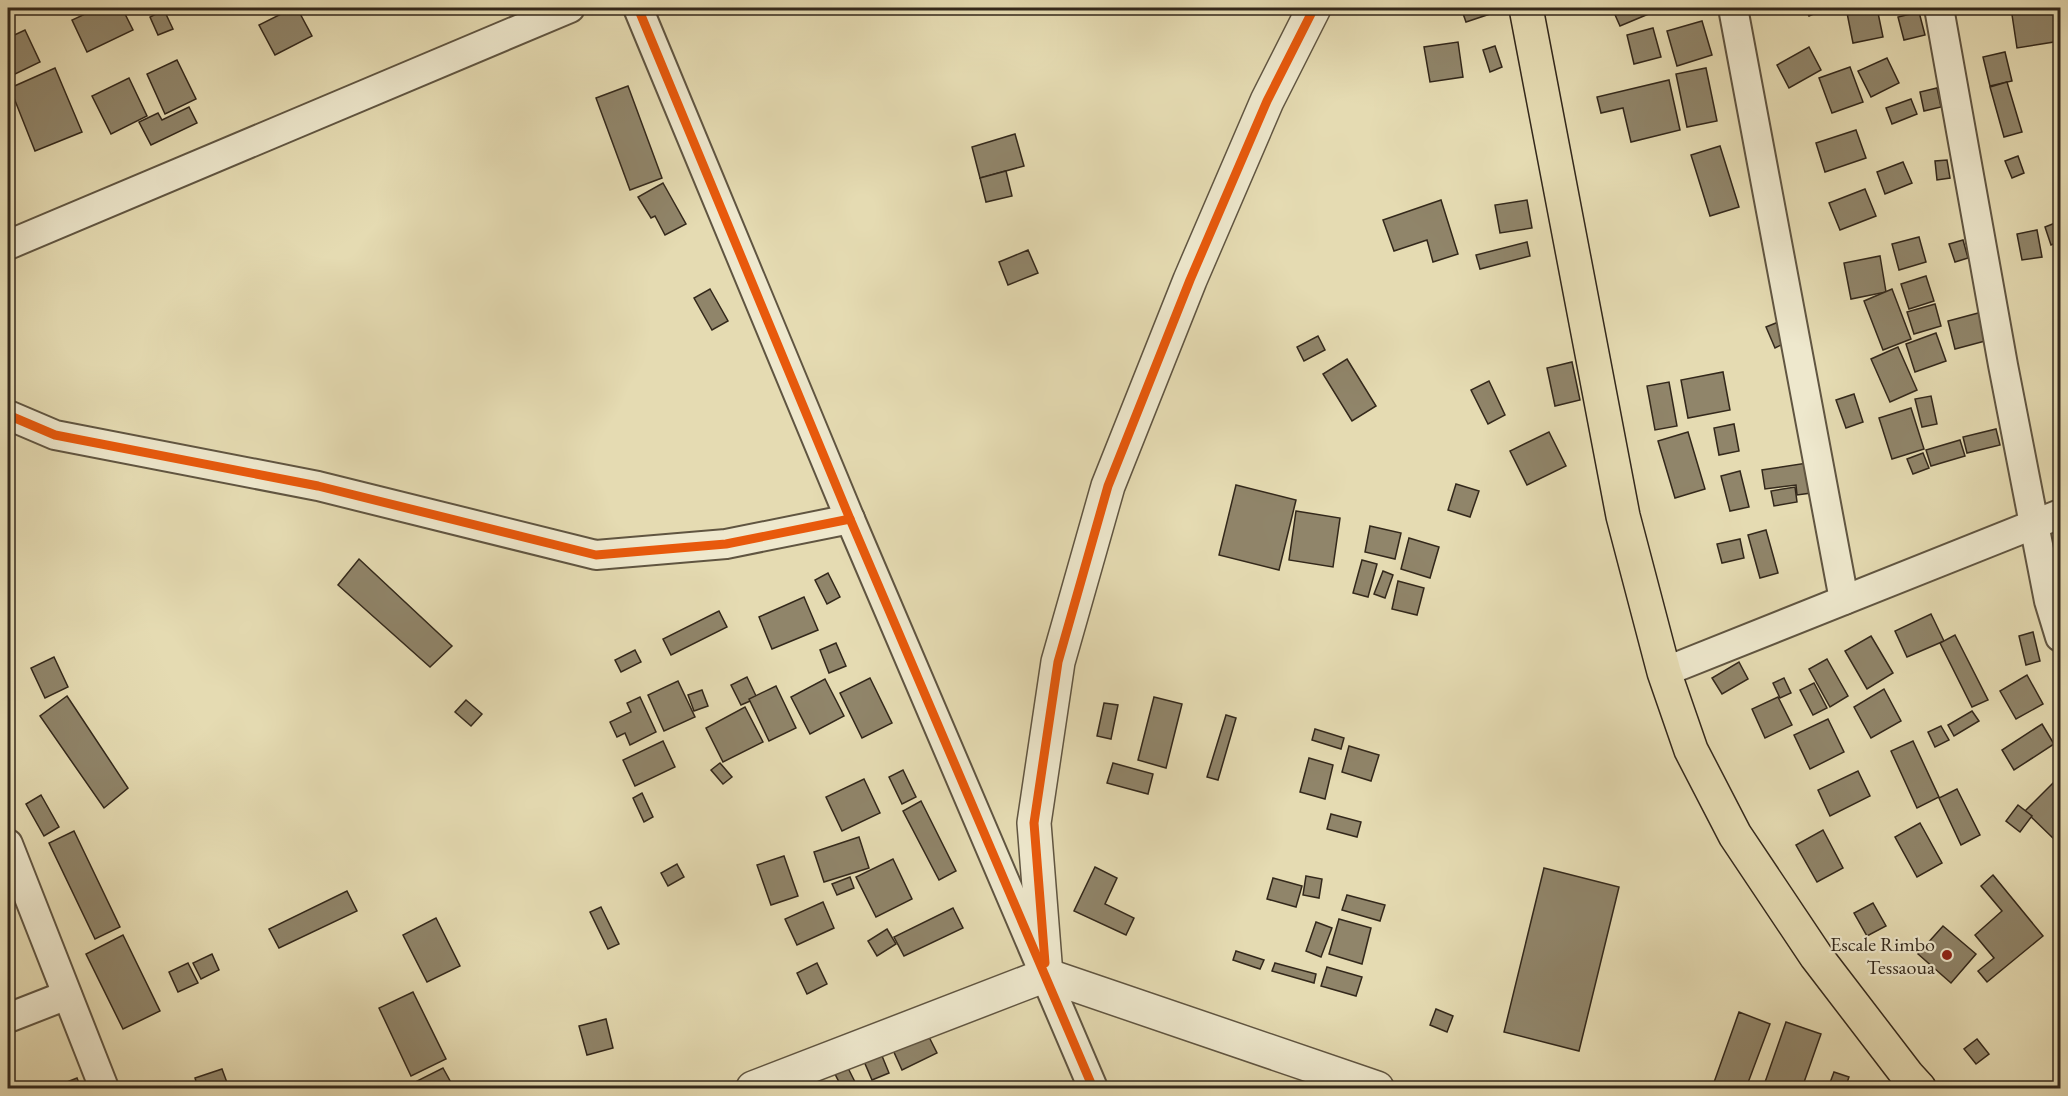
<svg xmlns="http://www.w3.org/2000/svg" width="2068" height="1096" font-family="'EB Garamond',serif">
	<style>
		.building { fill: #90856a; stroke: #33281b; stroke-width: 1.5 }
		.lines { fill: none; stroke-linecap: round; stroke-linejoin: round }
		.minor-casing { stroke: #605541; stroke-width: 32 }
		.tertiary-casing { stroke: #605541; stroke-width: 36 }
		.trunk-casing { stroke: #33281b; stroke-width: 36 }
		.minor { stroke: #eee8cd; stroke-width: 28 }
		.tertiary { stroke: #eee8cd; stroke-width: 33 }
		.trunk { stroke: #e5dbb2; stroke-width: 33 }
		.cycleway-casing { stroke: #eee8cd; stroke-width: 13 }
		.cycleway { stroke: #e8590c; stroke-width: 9 }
		.poi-dot { fill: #8f2418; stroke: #eee8cd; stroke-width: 2 }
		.labels { text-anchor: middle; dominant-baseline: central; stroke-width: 4.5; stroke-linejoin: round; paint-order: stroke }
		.poi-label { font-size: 20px; fill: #33281b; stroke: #eee8cd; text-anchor: end }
	</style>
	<rect width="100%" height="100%" fill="#e5dbb2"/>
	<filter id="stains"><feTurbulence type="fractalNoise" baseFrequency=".00333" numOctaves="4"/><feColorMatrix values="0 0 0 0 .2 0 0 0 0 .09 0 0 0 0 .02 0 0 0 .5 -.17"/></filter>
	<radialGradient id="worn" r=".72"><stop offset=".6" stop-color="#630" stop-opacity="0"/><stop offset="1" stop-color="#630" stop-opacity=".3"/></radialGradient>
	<g class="building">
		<polygon points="98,8 122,8 133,30 87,52 72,20"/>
		<polygon points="293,8 297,8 312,36 275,55 259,25"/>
		<polygon points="1461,8 1487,8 1490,14 1466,22"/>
		<polygon points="1612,8 1657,8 1658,10 1620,26"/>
		<polygon points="1805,8 1827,8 1809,16"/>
		<polygon points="1846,8 1877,8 1883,37 1853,43"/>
		<polygon points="2011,8 2060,8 2060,41 2017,48"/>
		<polygon points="164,10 173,29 158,35 150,17"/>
		<polygon points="1919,12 1925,35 1904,40 1898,17"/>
		<polygon points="1702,21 1712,55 1677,66 1667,31"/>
		<polygon points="1653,28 1661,57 1634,64 1627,35"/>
		<polygon points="25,30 40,62 13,75 8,64 8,38"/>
		<polygon points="1458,42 1463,77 1430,82 1424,47"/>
		<polygon points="1495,46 1502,67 1490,72 1483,50"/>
		<polygon points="1809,47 1821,70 1789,88 1777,65"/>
		<polygon points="2005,52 2012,81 1990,86 1983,57"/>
		<polygon points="1887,58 1899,83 1871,97 1858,71"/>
		<polygon points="177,60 196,99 165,114 147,74"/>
		<polygon points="1850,67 1863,102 1832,113 1819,78"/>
		<polygon points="55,68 82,132 35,151 10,88"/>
		<polygon points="1706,68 1717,121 1687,127 1676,74"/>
		<polygon points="2060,71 2060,101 2055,72"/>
		<polygon points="129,78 147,116 111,134 92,96"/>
		<polygon points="1669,80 1680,130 1631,142 1623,108 1601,113 1597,97"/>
		<polygon points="2007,82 2022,132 2004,137 1990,87"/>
		<polygon points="628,86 662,178 630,190 596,98"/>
		<polygon points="1937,88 1941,107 1924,111 1920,92"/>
		<polygon points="1911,99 1917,114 1892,124 1886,108"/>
		<polygon points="189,107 197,123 151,145 139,122 158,113 162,120"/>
		<polygon points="1856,130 1866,158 1825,172 1816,143"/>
		<polygon points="1015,134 1024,166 980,178 972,147"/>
		<polygon points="1720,146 1739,207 1710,216 1691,155"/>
		<polygon points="2018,156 2024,173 2012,178 2005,161"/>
		<polygon points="1947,160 1950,178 1937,180 1935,161"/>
		<polygon points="1903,162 1912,183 1885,194 1877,172"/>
		<polygon points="1006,171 1012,196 986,202 980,178"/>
		<polygon points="663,183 686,224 665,235 655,216 651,218 638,197"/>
		<polygon points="1865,189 1876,216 1840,230 1829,203"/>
		<polygon points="1441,200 1458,254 1433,262 1427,240 1394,251 1383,220"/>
		<polygon points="1527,200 1532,228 1500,233 1495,205"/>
		<polygon points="2060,221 2060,241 2051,245 2045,227"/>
		<polygon points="2037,230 2042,257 2022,260 2017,234"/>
		<polygon points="1919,237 1926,262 1899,270 1892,244"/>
		<polygon points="1963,240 1968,258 1955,262 1949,244"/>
		<polygon points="1527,242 1530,256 1480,269 1476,255"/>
		<polygon points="1028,250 1038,273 1008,285 999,262"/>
		<polygon points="1880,256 1886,292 1851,299 1844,263"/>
		<polygon points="1926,276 1934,301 1909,309 1901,284"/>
		<polygon points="710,289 728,321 712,330 694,298"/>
		<polygon points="1892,289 1911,339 1883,350 1864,301"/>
		<polygon points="1935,304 1941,326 1914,334 1907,312"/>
		<polygon points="1982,312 1989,340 1955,349 1948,321"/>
		<polygon points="1786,319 1795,338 1775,348 1766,327"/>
		<polygon points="1936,333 1946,361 1915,372 1906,344"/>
		<polygon points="1318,336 1325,350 1304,361 1297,347"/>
		<polygon points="1898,347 1917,390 1890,402 1871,359"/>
		<polygon points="1347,359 1376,406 1352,421 1323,374"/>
		<polygon points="1572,362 1580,400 1555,406 1547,368"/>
		<polygon points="1723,372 1730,410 1688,418 1681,380"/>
		<polygon points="1489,381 1505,415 1488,424 1471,390"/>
		<polygon points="1669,382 1677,426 1655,430 1647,386"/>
		<polygon points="1854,394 1863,422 1846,428 1836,400"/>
		<polygon points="1931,396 1937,424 1922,427 1915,399"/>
		<polygon points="1911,408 1924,449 1892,459 1879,418"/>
		<polygon points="1734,424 1739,451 1719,455 1714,428"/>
		<polygon points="1996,429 2000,445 1967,453 1963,437"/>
		<polygon points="1549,432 1566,466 1527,485 1510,451"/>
		<polygon points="1688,432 1705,489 1675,498 1658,441"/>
		<polygon points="1960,440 1965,456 1931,466 1926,450"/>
		<polygon points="1923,453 1929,468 1913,474 1907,459"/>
		<polygon points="1807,463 1811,493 1797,495 1796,485 1765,489 1762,470"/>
		<polygon points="1740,471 1749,507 1730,511 1721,476"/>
		<polygon points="1456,484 1479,491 1470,517 1448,510"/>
		<polygon points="1236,485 1296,500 1279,570 1219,555"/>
		<polygon points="1795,487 1797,502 1774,506 1771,491"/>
		<polygon points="1296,511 1340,518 1333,567 1289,560"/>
		<polygon points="1370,526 1401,533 1395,559 1365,552"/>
		<polygon points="1766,530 1778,573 1760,578 1748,535"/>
		<polygon points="1409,538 1439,547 1430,578 1401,569"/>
		<polygon points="1740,539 1744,558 1722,563 1717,544"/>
		<polygon points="359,559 452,646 430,667 338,585"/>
		<polygon points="1362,560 1377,564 1368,597 1353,593"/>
		<polygon points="1383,571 1393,575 1385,598 1374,594"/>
		<polygon points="828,573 840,597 827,604 815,580"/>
		<polygon points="1398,581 1424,588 1417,615 1392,609"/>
		<polygon points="804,597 818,630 772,649 759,617"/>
		<polygon points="719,611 727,627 671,655 663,639"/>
		<polygon points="1931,614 1944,641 1907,657 1895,631"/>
		<polygon points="2033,632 2040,661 2026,665 2019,636"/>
		<polygon points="1955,635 1988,700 1972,707 1940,643"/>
		<polygon points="1871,636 1893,673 1867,689 1845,651"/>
		<polygon points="836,643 846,666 829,673 820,650"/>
		<polygon points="635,650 641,662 621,672 615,660"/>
		<polygon points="54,657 68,687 45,698 31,668"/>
		<polygon points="1827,659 1848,696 1830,707 1809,669"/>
		<polygon points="1739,662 1748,679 1722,694 1712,678"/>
		<polygon points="2027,675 2043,704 2016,719 2000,691"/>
		<polygon points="747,677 757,698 741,705 731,685"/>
		<polygon points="870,678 892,723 862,738 840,693"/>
		<polygon points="1784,678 1791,693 1780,698 1773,683"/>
		<polygon points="825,679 844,716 810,734 791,697"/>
		<polygon points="678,681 695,717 664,731 648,695"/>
		<polygon points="1814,683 1827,708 1813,715 1800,690"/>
		<polygon points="776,686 796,728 769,741 749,699"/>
		<polygon points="1884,689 1901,721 1871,738 1854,707"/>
		<polygon points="702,690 708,706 694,711 688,695"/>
		<polygon points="67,696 128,788 104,808 40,716"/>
		<polygon points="640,697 656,732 630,745 625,733 617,737 610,722 631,712 627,703"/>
		<polygon points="1154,697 1182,704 1166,768 1138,760"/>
		<polygon points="1778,697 1792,725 1765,738 1752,709"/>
		<polygon points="466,700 482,714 471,726 455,712"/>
		<polygon points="1104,703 1118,705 1111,739 1097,736"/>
		<polygon points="745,707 763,742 723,762 706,728"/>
		<polygon points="1972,711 1979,721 1954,736 1948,725"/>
		<polygon points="1226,715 1236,718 1218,780 1207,777"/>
		<polygon points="1828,719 1844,752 1810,769 1794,735"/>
		<polygon points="2042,724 2054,744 2014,770 2002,750"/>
		<polygon points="1941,726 1949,740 1935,747 1928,732"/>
		<polygon points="1315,729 1344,738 1341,749 1312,740"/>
		<polygon points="663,741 675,767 635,786 623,760"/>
		<polygon points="1913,741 1939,797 1917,808 1891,751"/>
		<polygon points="1349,746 1379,755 1371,781 1342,772"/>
		<polygon points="1309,758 1333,765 1325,799 1300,792"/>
		<polygon points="720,763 732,777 723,784 711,770"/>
		<polygon points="1113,763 1153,774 1148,794 1107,783"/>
		<polygon points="903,770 916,797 902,804 889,777"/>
		<polygon points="1858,771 1870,796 1830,816 1818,790"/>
		<polygon points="2060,776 2060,839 2057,842 2025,811"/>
		<polygon points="864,779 880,813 842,831 826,797"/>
		<polygon points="1957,789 1980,835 1961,845 1939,798"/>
		<polygon points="642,793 653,817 644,822 633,798"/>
		<polygon points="41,795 59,827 44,836 26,804"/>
		<polygon points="921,801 956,871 939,880 903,811"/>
		<polygon points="2018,805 2032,816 2020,832 2006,821"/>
		<polygon points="1331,814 1361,822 1357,837 1327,829"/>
		<polygon points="1920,823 1942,863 1917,877 1895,837"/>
		<polygon points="1823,830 1843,868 1817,882 1796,845"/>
		<polygon points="74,831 120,927 95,939 49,843"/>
		<polygon points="859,837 869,868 824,882 814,852"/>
		<polygon points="784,856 798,896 771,905 757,865"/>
		<polygon points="893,859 912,899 876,917 856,877"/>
		<polygon points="677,864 684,877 668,886 661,873"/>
		<polygon points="1095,867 1117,878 1105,904 1134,918 1126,935 1074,911"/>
		<polygon points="1544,868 1619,887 1579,1051 1504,1032"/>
		<polygon points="1993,875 2043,936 1987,982 1978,971 1994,958 1975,935 2002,911 1981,886"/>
		<polygon points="1306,876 1322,879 1319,898 1303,895"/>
		<polygon points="850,877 854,888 837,895 832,884"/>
		<polygon points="1273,878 1302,886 1296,907 1267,899"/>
		<polygon points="347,891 357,911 279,948 269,929"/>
		<polygon points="1347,895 1385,905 1380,921 1342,910"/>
		<polygon points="823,902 834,928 797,945 785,919"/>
		<polygon points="1873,903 1886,926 1867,936 1854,913"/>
		<polygon points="601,907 619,944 608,949 590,912"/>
		<polygon points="953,908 963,928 904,956 894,937"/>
		<polygon points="436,918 460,966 427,982 403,935"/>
		<polygon points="1339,919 1371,928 1362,964 1329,954"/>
		<polygon points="1316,922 1332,928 1321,957 1306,951"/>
		<polygon points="1943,926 1976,954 1951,983 1918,954"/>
		<polygon points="887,929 896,944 877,956 868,941"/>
		<polygon points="123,935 160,1011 123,1029 86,954"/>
		<polygon points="1236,951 1264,960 1260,969 1233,960"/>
		<polygon points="212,954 219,970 201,979 193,963"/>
		<polygon points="188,963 198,983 178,992 169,972"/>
		<polygon points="817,963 827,984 807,994 797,973"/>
		<polygon points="1275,963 1316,974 1314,983 1272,971"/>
		<polygon points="1327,967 1362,977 1356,996 1321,986"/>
		<polygon points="2060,985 2060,999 2055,997"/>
		<polygon points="413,992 446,1059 411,1076 379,1008"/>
		<polygon points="1436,1009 1453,1016 1447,1032 1430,1025"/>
		<polygon points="1739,1012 1770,1024 1746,1088 1712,1088"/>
		<polygon points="606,1019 613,1048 587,1055 579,1026"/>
		<polygon points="1786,1022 1821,1034 1802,1088 1763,1088"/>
		<polygon points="927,1033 937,1053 902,1070 893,1050"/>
		<polygon points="1977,1039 1989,1054 1976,1064 1964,1049"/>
		<polygon points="880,1051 889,1073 872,1080 863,1059"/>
		<polygon points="847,1066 856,1084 842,1088 834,1072"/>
		<polygon points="443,1068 454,1088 420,1088 417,1081"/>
		<polygon points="222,1069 229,1088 198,1088 195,1078"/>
		<polygon points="1834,1072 1849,1077 1845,1088 1828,1088"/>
		<polygon points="77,1078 81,1088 64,1088 62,1084"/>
	</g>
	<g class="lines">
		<g class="minor-casing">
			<g id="minor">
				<polyline points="638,8 850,519 1093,1088"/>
				<polyline points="1733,8 1844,600"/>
				<polyline points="1939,8 2003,365 2049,601 2060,637"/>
				<polyline points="8,245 570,8"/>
				<polyline points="8,415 55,435 318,486 596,555 726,544 850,519"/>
				<polyline points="1664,672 2060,514"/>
				<polyline points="8,844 104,1088"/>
				<polyline points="8,1018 67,995"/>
			</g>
		</g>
		<g class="tertiary-casing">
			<g id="tertiary">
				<polyline points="1046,975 1034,823 1058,662 1108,486 1190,280 1267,101 1314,8"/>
				<polyline points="753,1088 1046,975 1377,1088"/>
			</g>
		</g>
		<g class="trunk-casing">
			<polyline id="trunk" points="1526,8 1623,516 1664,672 1691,750 1735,835 1816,956 1908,1076 1919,1088"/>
		</g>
		<use href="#minor" class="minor"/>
		<use href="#tertiary" class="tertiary"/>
		<use href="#trunk" class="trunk"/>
		<g class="cycleway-casing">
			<g id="cycleway">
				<polyline points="638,8 850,519 1093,1088"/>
				<polyline points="8,415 55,435 318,486 596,555 726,544 850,519"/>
				<polyline points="1045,963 1034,823 1058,662 1108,486 1190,280 1267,101 1314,8"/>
			</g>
		</g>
		<use href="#cycleway" class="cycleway"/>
	</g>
	<circle class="poi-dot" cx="1947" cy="955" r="6"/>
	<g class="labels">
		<g class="poi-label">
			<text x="1935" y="944">Escale Rimbo<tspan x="1935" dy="23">Tessaoua</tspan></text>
		</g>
	</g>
	<rect width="2068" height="1096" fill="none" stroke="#e5dbb2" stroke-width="30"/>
	<rect x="9" y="9" width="2050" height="1078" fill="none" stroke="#33281b" stroke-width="3"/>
	<rect x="15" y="15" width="2038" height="1066" fill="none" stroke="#33281b" stroke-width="1.5"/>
	<rect width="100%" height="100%" filter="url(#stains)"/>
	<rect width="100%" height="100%" fill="url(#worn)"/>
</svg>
